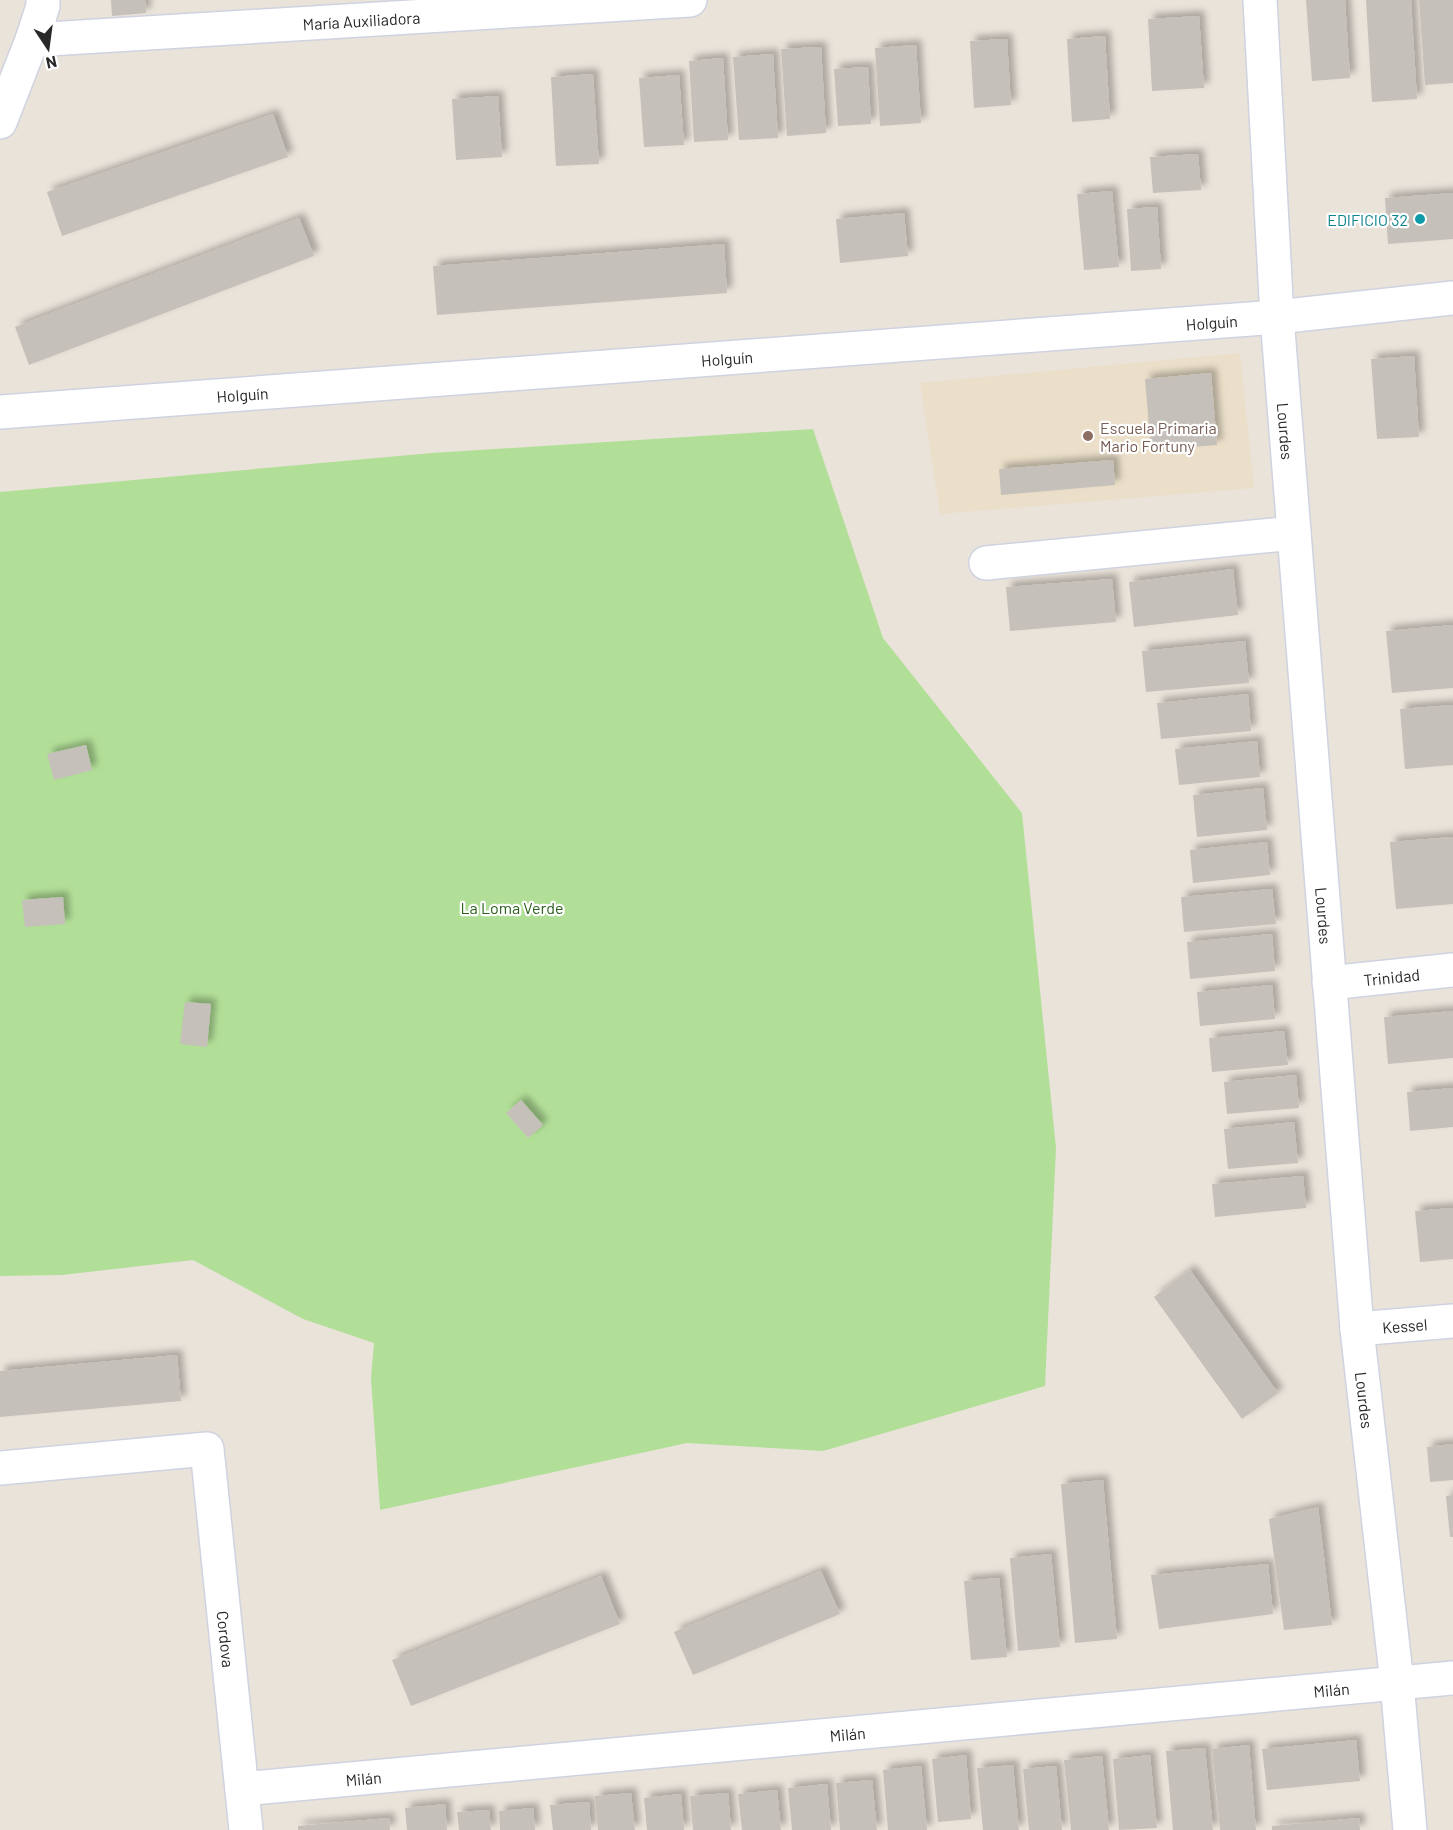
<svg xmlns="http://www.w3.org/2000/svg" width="1453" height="1830" font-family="Barlow,sans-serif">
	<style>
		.education { fill: #ebdfc9 }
		.green { fill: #b2df98 }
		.building { fill: #c5c0ba; filter: url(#shadow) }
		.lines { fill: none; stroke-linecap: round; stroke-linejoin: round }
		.minor-casing { stroke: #cfd3e0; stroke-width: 36 }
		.minor { stroke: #fff; stroke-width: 33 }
		.culture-dot { fill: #0f9aa8; stroke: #fff; stroke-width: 2 }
		.education-dot { fill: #8d6e63; stroke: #fff; stroke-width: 2 }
		.labels { text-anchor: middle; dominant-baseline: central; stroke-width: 4.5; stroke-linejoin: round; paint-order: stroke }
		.street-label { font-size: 16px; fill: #282828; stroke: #fff }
		.culture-label { font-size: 16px; fill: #0d838f; stroke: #fff; text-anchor: end }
		.education-label { font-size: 16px; fill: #785e54; stroke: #fff; text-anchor: start }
		.park-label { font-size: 16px; fill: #2c601c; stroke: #fff }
	</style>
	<defs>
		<filter id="shadow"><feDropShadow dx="5.5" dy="-5.5" stdDeviation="3" flood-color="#0004"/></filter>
	</defs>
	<rect width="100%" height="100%" fill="#eae3da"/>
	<polygon class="education" points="1240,353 1254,488 940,514 920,383"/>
	<polygon class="green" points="813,429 883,638 1022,813 1056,1148 1045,1386 823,1451 687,1443 380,1510 371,1378 374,1343 303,1319 193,1260 62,1275 0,1276 0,492 432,453"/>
	<g class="building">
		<polygon points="111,0 145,0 146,13 112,16"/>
		<polygon points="1306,0 1345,0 1350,78 1312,81"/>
		<polygon points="1366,0 1411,0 1417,99 1372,102"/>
		<polygon points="1419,0 1453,0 1453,83 1425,85"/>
		<polygon points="1199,16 1204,88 1152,91 1148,19"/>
		<polygon points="1105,36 1110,119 1072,122 1067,39"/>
		<polygon points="1007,39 1011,105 974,108 970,41"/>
		<polygon points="916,45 921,123 880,126 875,48"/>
		<polygon points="821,47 826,133 787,136 781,49"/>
		<polygon points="773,54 778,138 739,140 733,57"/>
		<polygon points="723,58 728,140 694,142 689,61"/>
		<polygon points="868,67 871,124 838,126 834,69"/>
		<polygon points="593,74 599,164 556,166 551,77"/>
		<polygon points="679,75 684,145 644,147 639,78"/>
		<polygon points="498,96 502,157 456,160 452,99"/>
		<polygon points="273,114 288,157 62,236 47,192"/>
		<polygon points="1198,154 1201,190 1153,193 1150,157"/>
		<polygon points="1112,191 1119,267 1084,270 1077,194"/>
		<polygon points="1453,193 1453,239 1388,244 1385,198"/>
		<polygon points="1157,207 1161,269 1131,271 1127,209"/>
		<polygon points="904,213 908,256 840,263 836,219"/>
		<polygon points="299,218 314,256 29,365 15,327"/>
		<polygon points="724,244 727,293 437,315 433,266"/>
		<polygon points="1414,356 1419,437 1377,439 1371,359"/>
		<polygon points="1211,373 1217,445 1151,450 1145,379"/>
		<polygon points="1113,460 1115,485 1001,495 999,469"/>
		<polygon points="1233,569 1238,615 1134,627 1129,582"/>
		<polygon points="1112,579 1116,622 1010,631 1006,587"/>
		<polygon points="1453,625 1453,688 1392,693 1386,631"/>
		<polygon points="1245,641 1249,683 1146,692 1142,651"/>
		<polygon points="1248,694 1251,731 1161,739 1157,703"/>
		<polygon points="1453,705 1453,765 1405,769 1400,709"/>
		<polygon points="1257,741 1260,777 1179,785 1175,749"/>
		<polygon points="86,745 92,770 54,780 47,754"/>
		<polygon points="1263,788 1267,830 1197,837 1193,795"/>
		<polygon points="1453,837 1453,904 1396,909 1390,842"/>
		<polygon points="1267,842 1270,875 1193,883 1190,850"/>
		<polygon points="1272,889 1276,924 1184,932 1181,897"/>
		<polygon points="63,897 65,924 25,927 22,900"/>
		<polygon points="1272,934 1275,971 1190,979 1187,942"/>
		<polygon points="1272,985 1275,1019 1200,1026 1197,992"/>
		<polygon points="185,1002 211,1004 207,1047 180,1044"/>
		<polygon points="1453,1011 1453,1058 1388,1064 1384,1017"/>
		<polygon points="1284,1031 1288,1065 1212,1072 1209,1038"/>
		<polygon points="1296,1075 1299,1108 1227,1114 1224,1082"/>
		<polygon points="1453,1088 1453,1127 1410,1131 1407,1092"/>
		<polygon points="521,1100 543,1125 528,1138 506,1113"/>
		<polygon points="1294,1122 1298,1163 1228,1169 1224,1129"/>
		<polygon points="1303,1176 1306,1208 1215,1217 1212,1184"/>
		<polygon points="1453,1208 1453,1259 1420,1262 1415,1211"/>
		<polygon points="1190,1270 1278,1393 1242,1419 1154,1297"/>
		<polygon points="177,1355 181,1401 0,1417 0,1371"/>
		<polygon points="1453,1444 1453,1480 1430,1482 1427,1447"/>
		<polygon points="1103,1480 1117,1639 1075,1643 1061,1484"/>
		<polygon points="1453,1495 1453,1537 1450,1537 1446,1496"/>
		<polygon points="1318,1507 1332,1625 1284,1630 1269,1519"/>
		<polygon points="1051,1554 1060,1647 1018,1651 1010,1558"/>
		<polygon points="1268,1564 1273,1614 1159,1629 1151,1575"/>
		<polygon points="821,1571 840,1614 693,1675 674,1632"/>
		<polygon points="601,1576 620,1624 411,1706 392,1660"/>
		<polygon points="999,1578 1007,1657 971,1660 964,1581"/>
		<polygon points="1356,1740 1360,1781 1267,1790 1262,1749"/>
		<polygon points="1249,1745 1256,1830 1220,1830 1212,1749"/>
		<polygon points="1205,1748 1213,1830 1173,1830 1166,1751"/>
		<polygon points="966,1755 971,1819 938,1822 932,1759"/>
		<polygon points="1150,1755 1157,1828 1119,1830 1113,1759"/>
		<polygon points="1102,1756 1109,1830 1071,1830 1064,1760"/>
		<polygon points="1013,1765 1019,1830 983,1830 977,1768"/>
		<polygon points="921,1766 927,1830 888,1830 883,1770"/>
		<polygon points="1056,1766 1062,1830 1029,1830 1023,1769"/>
		<polygon points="872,1780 877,1830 840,1830 836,1783"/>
		<polygon points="827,1784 831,1830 792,1830 788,1788"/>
		<polygon points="777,1790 781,1830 742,1830 738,1794"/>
		<polygon points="631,1793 635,1830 598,1830 595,1796"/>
		<polygon points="728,1793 731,1830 693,1830 690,1796"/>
		<polygon points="681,1794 684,1830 647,1830 644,1798"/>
		<polygon points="589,1802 591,1830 553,1830 550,1805"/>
		<polygon points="445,1804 447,1830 407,1830 405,1808"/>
		<polygon points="533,1808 535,1830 500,1830 499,1811"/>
		<polygon points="489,1810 491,1830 459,1830 457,1812"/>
		<polygon points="389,1818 390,1830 298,1830 298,1826"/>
		<polygon points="1359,1818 1360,1830 1272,1830 1272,1826"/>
	</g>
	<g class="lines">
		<g class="minor-casing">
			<g id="minor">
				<path id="s1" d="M 1260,0 L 1277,317 L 1357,1329 L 1397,1683 L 1410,1830"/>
				<path id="s2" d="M 32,40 L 690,0"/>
				<polyline points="0,122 32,40 43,6 43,0"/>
				<path id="s3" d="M 0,412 L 1277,317 L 1453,298"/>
				<polyline points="986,563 1294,533"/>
				<path id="s4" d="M 1329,983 L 1453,970"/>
				<path id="s5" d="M 1357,1329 L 1453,1321"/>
				<path id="s6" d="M 0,1468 L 207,1449 L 246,1830"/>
				<path id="s7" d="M 242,1789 L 1453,1678"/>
			</g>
		</g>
		<use href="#minor" class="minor"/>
	</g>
	<circle class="culture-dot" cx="1420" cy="219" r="6"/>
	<circle class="education-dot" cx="1088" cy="436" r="6"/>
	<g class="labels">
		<g class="street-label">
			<text stroke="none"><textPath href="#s2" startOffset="330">María Auxiliadora</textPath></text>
			<text stroke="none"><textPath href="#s3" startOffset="1215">Holguín</textPath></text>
			<text stroke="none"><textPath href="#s3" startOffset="729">Holguín</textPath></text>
			<text stroke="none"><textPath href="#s3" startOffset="243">Holguín</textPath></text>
			<text stroke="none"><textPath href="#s1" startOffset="432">Lourdes</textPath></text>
			<text stroke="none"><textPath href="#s1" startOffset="918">Lourdes</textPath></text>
			<text stroke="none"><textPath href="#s4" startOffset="63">Trinidad</textPath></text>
			<text stroke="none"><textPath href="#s5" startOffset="48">Kessel</textPath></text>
			<text stroke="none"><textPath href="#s1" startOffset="1404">Lourdes</textPath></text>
			<text stroke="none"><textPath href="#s6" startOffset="399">Cordova</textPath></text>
			<text stroke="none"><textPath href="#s7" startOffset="1094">Milán</textPath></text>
			<text stroke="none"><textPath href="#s7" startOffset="608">Milán</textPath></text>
			<text stroke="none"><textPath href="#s7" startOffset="122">Milán</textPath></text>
		</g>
		<g class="culture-label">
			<text x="1408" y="219">EDIFICIO 32</text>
		</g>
		<g class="education-label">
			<text x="1100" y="427">Escuela Primaria<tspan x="1100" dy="18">Mario Fortuny</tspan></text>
		</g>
		<g class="park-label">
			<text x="512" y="907">La Loma Verde</text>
		</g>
	</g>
	<g transform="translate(48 48) rotate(167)" stroke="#ffffff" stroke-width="4.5" paint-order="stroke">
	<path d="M0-4.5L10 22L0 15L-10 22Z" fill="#282828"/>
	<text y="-9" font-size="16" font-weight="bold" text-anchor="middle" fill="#282828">N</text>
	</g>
</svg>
